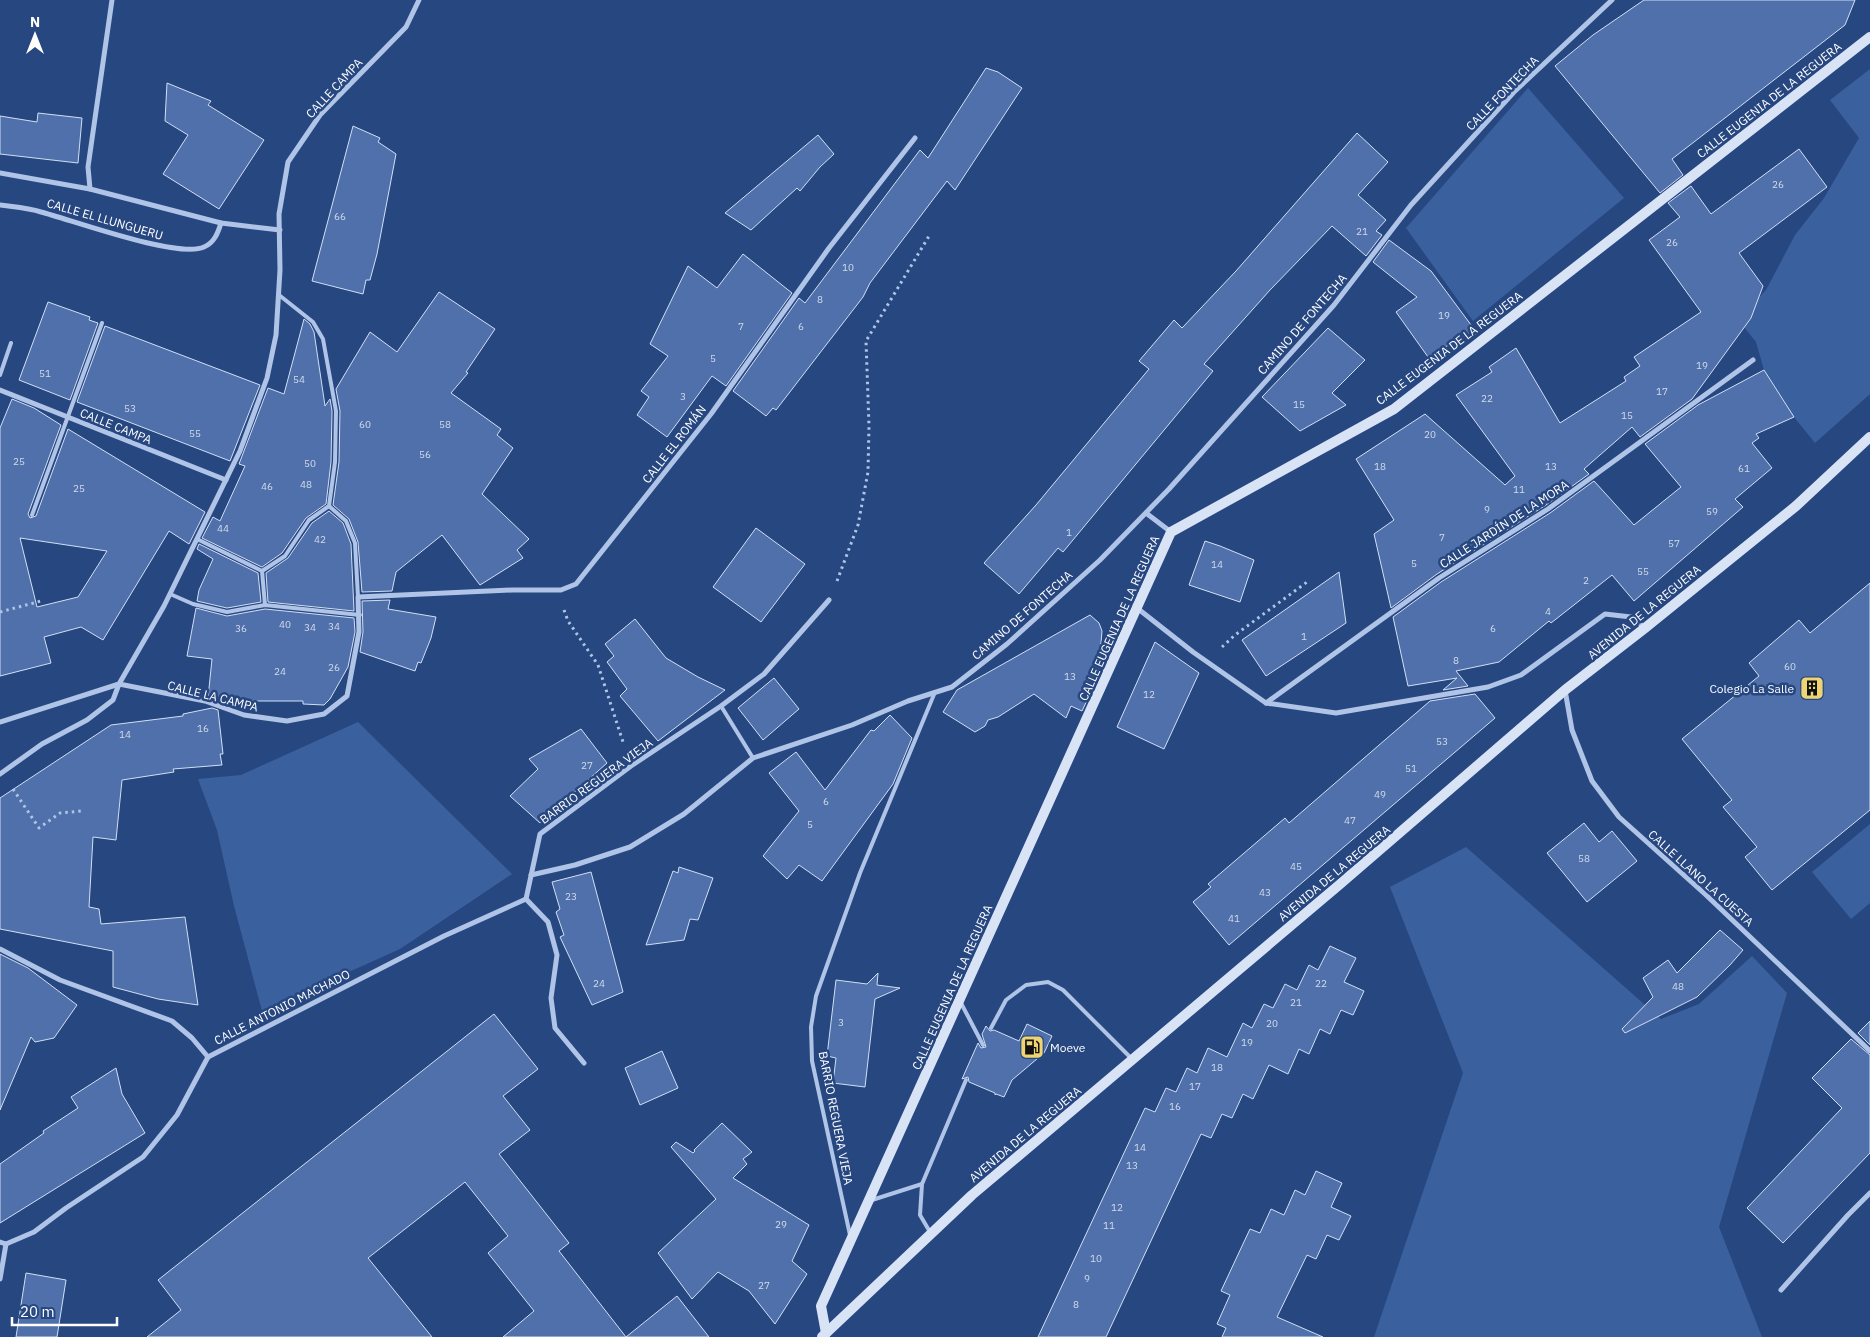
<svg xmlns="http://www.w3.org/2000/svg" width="1870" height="1337" font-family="'IBM Plex Sans',sans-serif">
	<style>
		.green { fill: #3b609e }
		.building { fill: #4f70aa; stroke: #d2dff5; fill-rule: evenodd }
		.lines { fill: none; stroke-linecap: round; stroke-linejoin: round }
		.path { stroke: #afc4e6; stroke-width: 3; stroke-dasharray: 2.5 4; stroke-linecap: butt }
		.lane { stroke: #afc4e6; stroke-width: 4 }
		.street { stroke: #afc4e6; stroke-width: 5 }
		.secondary { stroke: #d8e3f6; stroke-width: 10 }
		.labels { text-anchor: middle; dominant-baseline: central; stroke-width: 5; stroke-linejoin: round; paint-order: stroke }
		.number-label { font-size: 10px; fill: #d3dbea }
		.street-label { font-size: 12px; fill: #fff; stroke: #274781 }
		.poi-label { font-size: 12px; fill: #fff; stroke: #274781; text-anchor: end }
	</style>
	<rect width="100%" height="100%" fill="#274781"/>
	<g class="green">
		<path d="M 1870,69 L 1870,394 L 1815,443 L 1794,417 L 1764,370 L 1756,342 L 1744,327 C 1755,316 1754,300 1766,290 L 1795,235 L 1824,198 L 1859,138 L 1830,100 Z"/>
		<polygon points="1528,88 1624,198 1473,321 1406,228"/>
		<polygon points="358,722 512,874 400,949 262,1011 234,906 217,830 198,779 241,775"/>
		<polygon points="1870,824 1870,903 1851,919 1812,872"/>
		<polygon points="1466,847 1661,1019 1699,1004 1752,956 1787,993 1719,1227 1762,1337 1374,1337 1463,1073 1390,887"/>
	</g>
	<g class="building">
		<polygon points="1644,0 1855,0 1845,25 1672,159 1683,175 1660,193 1555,66 1593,35"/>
		<polygon points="986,68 998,72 1022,88 955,190 947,181 870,283 863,297 776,410 773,408 766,416 733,391 799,298 805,303 920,150 928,158"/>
		<polygon points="167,83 211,101 208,105 264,140 219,209 163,174 188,135 165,121"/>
		<polygon points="38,113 82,118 78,163 0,154 0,116 37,122"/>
		<polygon points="353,126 380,138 378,142 396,154 377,254 370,280 366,280 363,294 312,281"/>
		<polygon points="1357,133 1388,162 1358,195 1386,220 1376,231 1382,235 1366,256 1332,226 1270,290 1204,364 1213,371 1063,552 1058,548 1019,594 984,563 1036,505 1149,369 1139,361 1174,320 1182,328 1236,271"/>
		<polygon points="818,135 834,154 820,167 800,191 797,188 751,230 725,213"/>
		<polygon points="1799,149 1827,187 1739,253 1763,286 1751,318 1692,399 1640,437 1632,427 1584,469 1589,474 1546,505 1437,574 1391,608 1374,534 1394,520 1356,459 1425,414 1505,485 1515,476 1456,395 1492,372 1489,367 1516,348 1560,423 1626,381 1624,377 1640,366 1634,357 1701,312 1649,240 1680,217 1668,203 1691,186 1711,214"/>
		<polygon points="1389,240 1431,271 1477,333 1471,339 1466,335 1428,357 1396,312 1417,297 1373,262"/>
		<polygon points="743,254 792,293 726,386 712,376 667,437 637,415 649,397 641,391 668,356 650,344 688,266 717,288"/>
		<polygon points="439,292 495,329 466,372 468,373 451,393 501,429 497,435 513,448 482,494 529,539 517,550 523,558 480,585 442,535 396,572 392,591 362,592 358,542 349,519 333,505 339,462 340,411 336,389 370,332 397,352"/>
		<polygon points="48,302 90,317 89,320 98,323 70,400 19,380"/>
		<polygon points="304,319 310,324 314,332 325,406 330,399 332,411 331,462 326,504 306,518 282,553 262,567 202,538 213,517 220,521 245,466 239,464 268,388 284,394"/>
		<polygon points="105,326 260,385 230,461 77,402"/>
		<polygon points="1328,328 1365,360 1332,393 1346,405 1300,431 1262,397"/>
		<polygon points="1764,370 1794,417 1756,434 1759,438 1752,443 1772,468 1735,499 1743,507 1634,601 1612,575 1551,623 1549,621 1499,662 1456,671 1468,686 1443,690 1457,678 1408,686 1393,617 1441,582 1550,513 1594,481 1634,525 1681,487 1645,444 1698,405"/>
		<path d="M 12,399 L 34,408 L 61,425 L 28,514 L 30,518 L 36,516 L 68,429 L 205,512 L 189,544 L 169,531 L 103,640 L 81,627 L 44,637 L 51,663 L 0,676 L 0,428 ZM 20,538 L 107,551 L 78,597 L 37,607 Z"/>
		<polygon points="329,511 343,523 351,544 354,611 268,602 266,573 288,558 312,523"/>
		<polygon points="756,528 805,564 761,622 713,587"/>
		<polygon points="1205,541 1220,546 1254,560 1240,602 1189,585"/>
		<polygon points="199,544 258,573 261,602 227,608 197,601 199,590 213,559 197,549"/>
		<polygon points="1339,572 1346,623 1266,676 1242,640"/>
		<polygon points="1870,583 1870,810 1772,890 1745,857 1757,847 1723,807 1732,800 1682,739 1759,676 1749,663 1799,620 1810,633"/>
		<polygon points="390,600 388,609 436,617 431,638 421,663 418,662 415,671 360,652 363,632 362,601"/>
		<polygon points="196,608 227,616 265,609 354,618 355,632 348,667 330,699 324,705 303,704 303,701 219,701 208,698 212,659 187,656"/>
		<polygon points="1090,615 1099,623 1102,631 1098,677 1082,711 1071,706 1066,718 1034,694 998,717 988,720 985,726 975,732 943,712 957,690"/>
		<polygon points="635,619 666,658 698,677 725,690 658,741 620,696 627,689 607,662 614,656 605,644"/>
		<polygon points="1155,642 1199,673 1164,749 1117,727"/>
		<polygon points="774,678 799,709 763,740 738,708"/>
		<polygon points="1475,694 1495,718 1229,945 1193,902 1211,887 1208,884 1285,818 1289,823 1430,701"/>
		<polygon points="212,708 218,710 223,754 220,754 222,765 173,769 174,772 122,780 116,840 93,837 89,907 99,909 101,924 185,917 198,1005 158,999 113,987 113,951 0,929 0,798 111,725 183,716 183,714"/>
		<polygon points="890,715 912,738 893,784 822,881 799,865 787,879 763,856 799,811 769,773 796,752 825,790 871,730 874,731"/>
		<polygon points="581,729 607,763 540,823 510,796 538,769 529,759"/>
		<polygon points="1584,823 1599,842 1612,831 1637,861 1587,902 1547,853"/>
		<polygon points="679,867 713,878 698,920 690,919 684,940 646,945 673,871 678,873"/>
		<polygon points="591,872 623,992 592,1005 560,937 564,935 556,912 560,909 552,882"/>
		<polygon points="1720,930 1743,950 1730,965 1697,997 1625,1033 1622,1029 1653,997 1643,978 1668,960 1677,973"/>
		<polygon points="1330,946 1356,958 1344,982 1364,991 1353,1015 1341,1010 1330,1034 1320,1029 1309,1054 1299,1049 1288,1074 1269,1065 1253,1099 1243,1094 1232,1118 1222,1114 1211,1138 1201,1134 1106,1337 1038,1337 1145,1108 1155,1112 1166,1088 1176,1092 1187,1068 1197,1073 1208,1048 1227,1057 1243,1023 1252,1028 1264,1004 1273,1008 1285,984 1297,990 1309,965 1318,970"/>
		<polygon points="0,954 28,968 77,1005 54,1038 35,1042 31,1037 0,1110"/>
		<polygon points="878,973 877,985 900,988 875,999 865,1087 833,1083 836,1058 827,1056 836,980 867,984"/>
		<polygon points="494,1014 538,1069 503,1096 530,1130 499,1154 569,1243 559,1251 626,1337 677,1296 709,1337 503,1337 534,1311 488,1253 508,1236 465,1182 368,1258 432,1337 147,1337 181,1310 158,1280"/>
		<polygon points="1870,1021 1870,1045 1858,1033"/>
		<polygon points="1027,1024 1052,1036 1044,1053 1012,1080 1004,1097 996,1094 995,1095 995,1093 969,1082 968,1077 962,1079 978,1043 981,1048 986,1047 982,1034 986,1026 990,1031 994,1030 1019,1041"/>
		<polygon points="1851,1039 1870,1055 1870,1153 1783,1243 1747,1208 1842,1108 1812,1078"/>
		<polygon points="662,1051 678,1088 640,1105 625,1068"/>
		<polygon points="116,1068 122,1094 145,1133 0,1223 0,1164 44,1133 43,1131 78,1108 71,1097"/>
		<polygon points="722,1123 752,1152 743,1159 747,1164 733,1178 809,1225 792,1261 807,1274 775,1324 749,1291 718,1272 692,1299 658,1253 716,1199 671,1147 676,1142 693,1153 695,1151 694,1150"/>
		<polygon points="1316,1171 1342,1183 1331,1207 1351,1216 1339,1240 1327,1235 1316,1259 1307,1255 1277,1317 1323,1337 1222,1337 1226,1328 1217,1324 1230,1295 1221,1291 1250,1229 1260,1233 1271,1209 1284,1215 1295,1190 1305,1195"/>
		<polygon points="26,1273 66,1280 57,1337 16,1337"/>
	</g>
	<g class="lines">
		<g class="path">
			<polyline points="837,581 858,525 868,472 869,426 866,341 929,236"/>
			<polyline points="564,610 568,621 598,665 624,745"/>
			<polyline points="0,612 41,601"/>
			<polyline points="1222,647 1235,635 1307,582"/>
			<polyline points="13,789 39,828 60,813 82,811"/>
		</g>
		<g class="lane">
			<polyline points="0,375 11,343"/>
			<polyline points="329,506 346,521 355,543 358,597"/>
			<polyline points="32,515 102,323"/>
			<polyline points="197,539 262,571 265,605"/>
			<polyline points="262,571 285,556 309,520 329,506 335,462 336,411 323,339 313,322 279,295"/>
			<polyline points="170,594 193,604 227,612 265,605 360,615"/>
			<polyline points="721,706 753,758"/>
			<polyline points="961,1003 983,1045"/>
			<polyline points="991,1028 1006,1000 1026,985 1048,982 1063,990 1131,1058"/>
			<polyline points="872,1200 922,1184"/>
			<polyline points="930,1232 920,1215 922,1184 966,1080"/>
			<polyline points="850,1235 812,1061 811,1027 816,996 860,873 935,692"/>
		</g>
		<g class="street">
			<polyline points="0,173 90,189 221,223 280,230"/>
			<polyline points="90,189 88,167 112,0"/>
			<path d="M 0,205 C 14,207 28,208 41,212 C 72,220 178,259 204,247 C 214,243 218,233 221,223"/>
			<polyline points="0,390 226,480"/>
			<polyline points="1146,513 1171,532"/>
			<polyline points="1137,608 1193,652 1266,703 1336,713 1488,687 1521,675 1605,614 1631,617 1645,628"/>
			<polyline points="1565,690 1572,730 1592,781 1619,817 1706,895 1870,1051"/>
			<polyline points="1266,703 1439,578 1548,509 1753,360"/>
			<polyline points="0,722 119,684 164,606 240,451 267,378 276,335 280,270 279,214 288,162 320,115 406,27 419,0"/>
			<polyline points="0,774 42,744 87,720 113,700 119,684 205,701 244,715 287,721 324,714 347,696 359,632 358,597 512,590 561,590 576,584 711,414 829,248 915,138"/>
			<polyline points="531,875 575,865 630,847 684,814 753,758 852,725 908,701 952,687 1007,644 1100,560 1169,489 1334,305 1411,205 1514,92 1612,0"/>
			<polyline points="526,899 540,834 631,766 721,706 764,674 829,600"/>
			<polyline points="526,899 548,922 557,955 551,998 555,1028 584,1063"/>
			<polyline points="0,949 60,980 172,1021 192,1038 208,1057"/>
			<polyline points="208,1057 444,936 526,899"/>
			<polyline points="0,1242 6,1244 34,1232 66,1208 143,1157 177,1115 208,1057"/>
			<polyline points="0,1279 6,1244"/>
			<polyline points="1781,1290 1848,1215 1870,1193"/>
		</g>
		<g class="secondary">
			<polyline points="826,1333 821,1306 1171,532 1394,409 1870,37"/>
			<polyline points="822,1337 972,1195 1339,885 1565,690 1645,628 1796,506 1870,437"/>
		</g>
	</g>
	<defs>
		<g id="building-square" transform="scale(1.25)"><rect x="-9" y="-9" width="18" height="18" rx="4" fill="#efd474" stroke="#274781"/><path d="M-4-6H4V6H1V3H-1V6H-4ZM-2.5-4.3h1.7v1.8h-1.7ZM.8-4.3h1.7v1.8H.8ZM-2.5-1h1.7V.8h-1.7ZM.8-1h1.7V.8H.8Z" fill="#111"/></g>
		<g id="fuel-square" transform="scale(1.25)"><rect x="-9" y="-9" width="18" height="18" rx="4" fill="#efd474" stroke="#274781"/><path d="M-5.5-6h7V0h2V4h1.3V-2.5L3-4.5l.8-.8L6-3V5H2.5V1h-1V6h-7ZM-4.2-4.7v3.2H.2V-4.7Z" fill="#111"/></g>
	</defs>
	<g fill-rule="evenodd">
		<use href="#building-square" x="1812" y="688"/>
		<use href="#fuel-square" x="1032" y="1047"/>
	</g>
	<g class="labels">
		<g class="number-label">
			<text x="1778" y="184">26</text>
			<text x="340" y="216">66</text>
			<text x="1362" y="231">21</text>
			<text x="1672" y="242">26</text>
			<text x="848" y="267">10</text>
			<text x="820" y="299">8</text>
			<text x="1444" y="315">19</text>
			<text x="741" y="326">7</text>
			<text x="801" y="326">6</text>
			<text x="713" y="358">5</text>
			<text x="1702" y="365">19</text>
			<text x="45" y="373">51</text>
			<text x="299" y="379">54</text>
			<text x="1662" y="391">17</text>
			<text x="683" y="396">3</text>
			<text x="1487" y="398">22</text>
			<text x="1299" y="404">15</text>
			<text x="130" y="408">53</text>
			<text x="1627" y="415">15</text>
			<text x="365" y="424">60</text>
			<text x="445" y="424">58</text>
			<text x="195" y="433">55</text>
			<text x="1430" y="434">20</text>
			<text x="425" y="454">56</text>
			<text x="19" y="461">25</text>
			<text x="310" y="463">50</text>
			<text x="1380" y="466">18</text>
			<text x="1551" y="466">13</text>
			<text x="1744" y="468">61</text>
			<text x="306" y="484">48</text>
			<text x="267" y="486">46</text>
			<text x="79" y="488">25</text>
			<text x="1519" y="489">11</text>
			<text x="1487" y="509">9</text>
			<text x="1712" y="511">59</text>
			<text x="223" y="528">44</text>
			<text x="1069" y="532">1</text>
			<text x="1442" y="537">7</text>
			<text x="320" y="539">42</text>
			<text x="1674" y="543">57</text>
			<text x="1414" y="563">5</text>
			<text x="1217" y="564">14</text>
			<text x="1643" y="571">55</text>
			<text x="1586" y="580">2</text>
			<text x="1548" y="611">4</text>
			<text x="285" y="624">40</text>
			<text x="334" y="626">34</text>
			<text x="310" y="627">34</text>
			<text x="241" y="628">36</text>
			<text x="1493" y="628">6</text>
			<text x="1304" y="636">1</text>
			<text x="1456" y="660">8</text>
			<text x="1790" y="666">60</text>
			<text x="334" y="667">26</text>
			<text x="280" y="671">24</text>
			<text x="1070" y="676">13</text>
			<text x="1149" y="694">12</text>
			<text x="203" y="728">16</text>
			<text x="125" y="734">14</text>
			<text x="1442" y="741">53</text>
			<text x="587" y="765">27</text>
			<text x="1411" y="768">51</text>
			<text x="1380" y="794">49</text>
			<text x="826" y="801">6</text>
			<text x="1350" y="820">47</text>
			<text x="810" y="824">5</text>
			<text x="1584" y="858">58</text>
			<text x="1296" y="866">45</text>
			<text x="1265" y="892">43</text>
			<text x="571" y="896">23</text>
			<text x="1234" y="918">41</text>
			<text x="599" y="983">24</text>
			<text x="1321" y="983">22</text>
			<text x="1678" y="986">48</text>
			<text x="1296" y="1002">21</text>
			<text x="841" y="1022">3</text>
			<text x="1272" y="1023">20</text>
			<text x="1247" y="1042">19</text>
			<text x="1217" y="1067">18</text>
			<text x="1195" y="1086">17</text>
			<text x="1175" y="1106">16</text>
			<text x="1140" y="1147">14</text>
			<text x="1132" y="1165">13</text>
			<text x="1117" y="1207">12</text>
			<text x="781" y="1224">29</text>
			<text x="1109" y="1225">11</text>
			<text x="1096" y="1258">10</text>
			<text x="1087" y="1278">9</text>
			<text x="764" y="1285">27</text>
			<text x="1076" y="1304">8</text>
		</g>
		<g class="street-label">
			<text transform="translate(334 88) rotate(-47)">CALLE CAMPA</text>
			<text transform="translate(1502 93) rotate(-46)">CALLE FONTECHA</text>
			<text transform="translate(1769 100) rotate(-38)">CALLE EUGENIA DE LA REGUERA</text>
			<text transform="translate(105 219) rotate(16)">CALLE EL LLUNGUERU</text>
			<text transform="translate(1302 324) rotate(-49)">CAMINO DE FONTECHA</text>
			<text transform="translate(1449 348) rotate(-37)">CALLE EUGENIA DE LA REGUERA</text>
			<text transform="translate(116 426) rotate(22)">CALLE CAMPA</text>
			<text transform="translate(674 444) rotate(-52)">CALLE EL ROMÁN</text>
			<text transform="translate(1504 524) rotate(-33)">CALLE JARDÍN DE LA MORA</text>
			<text transform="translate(1644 612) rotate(-39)">AVENIDA DE LA REGUERA</text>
			<text transform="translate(1022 615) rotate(-41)">CAMINO DE FONTECHA</text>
			<text transform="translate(1119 618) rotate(-66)">CALLE EUGENIA DE LA REGUERA</text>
			<text transform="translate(213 696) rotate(14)">CALLE LA CAMPA</text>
			<text transform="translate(596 781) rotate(-36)">BARRIO REGUERA VIEJA</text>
			<text transform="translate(1334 873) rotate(-40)">AVENIDA DE LA REGUERA</text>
			<text transform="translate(1701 878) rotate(42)">CALLE LLANO LA CUESTA</text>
			<text transform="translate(952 987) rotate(-66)">CALLE EUGENIA DE LA REGUERA</text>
			<text transform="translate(282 1007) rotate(-27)">CALLE ANTONIO MACHADO</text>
			<text transform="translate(836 1118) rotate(79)">BARRIO REGUERA VIEJA</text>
			<text transform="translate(1025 1134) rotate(-40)">AVENIDA DE LA REGUERA</text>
		</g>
		<g class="poi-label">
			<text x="1794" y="688">Colegio La Salle</text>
			<text x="1050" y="1047" text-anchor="start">Moeve</text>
		</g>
	</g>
	<g transform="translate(35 35)" stroke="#274781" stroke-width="4" paint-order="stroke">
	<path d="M0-4L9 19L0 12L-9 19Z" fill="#ffffff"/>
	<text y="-8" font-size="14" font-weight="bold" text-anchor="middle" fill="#ffffff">N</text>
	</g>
	<path d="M12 1317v8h105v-8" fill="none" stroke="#ffffff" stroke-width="2.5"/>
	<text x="20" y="1317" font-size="15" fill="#ffffff" stroke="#274781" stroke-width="4" paint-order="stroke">20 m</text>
</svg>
